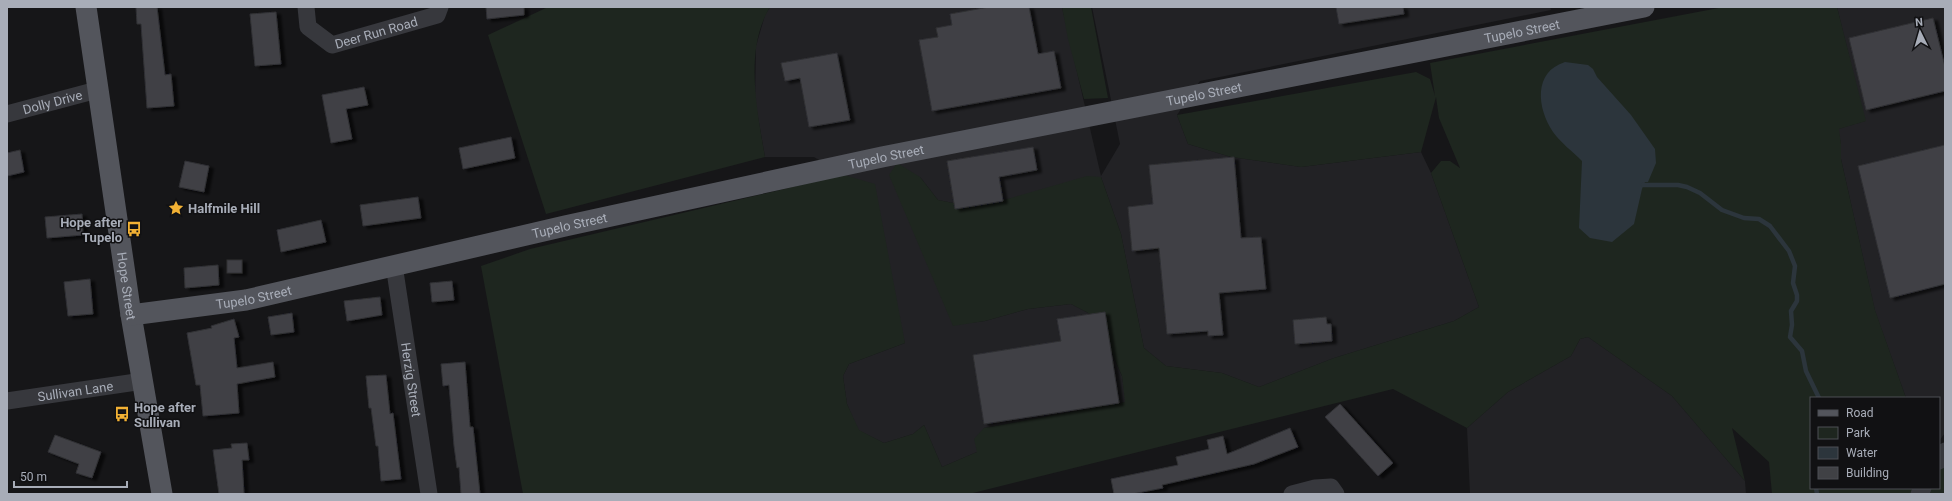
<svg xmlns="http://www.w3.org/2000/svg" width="1952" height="501" font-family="Roboto,sans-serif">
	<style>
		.built { fill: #222225 }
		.green { fill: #1e261f }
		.water { fill: #2c353c }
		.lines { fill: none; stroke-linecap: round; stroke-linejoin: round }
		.stream { stroke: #2c353c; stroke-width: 4.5 }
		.building { fill: #404145; stroke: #303034; filter: url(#shadow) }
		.minor { stroke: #37383d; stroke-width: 17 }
		.major { stroke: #53555c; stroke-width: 21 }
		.labels { text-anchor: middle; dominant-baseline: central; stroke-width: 3; stroke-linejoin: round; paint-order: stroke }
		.street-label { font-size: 13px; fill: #a8adb8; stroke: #111113 }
		.poi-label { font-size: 13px; font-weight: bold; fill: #a8adb8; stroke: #111113; text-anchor: start }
	</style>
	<defs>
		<filter id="shadow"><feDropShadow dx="4.5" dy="2.5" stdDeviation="1" flood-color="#0009"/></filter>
	</defs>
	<rect width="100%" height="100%" fill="#161618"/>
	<g class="built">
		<polygon points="770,7 1062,7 1101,176 1120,144 1092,7 1550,7 1551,10 1200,81 1177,115 1188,144 1231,157 1301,167 1421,152 1431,173 1479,307 1454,321 1334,358 1259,387 1222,373 1166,366 1144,348 1121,234 1101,177 997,202 968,206 938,200 920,177 953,325 985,321 1028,309 1071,304 1096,317 1122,376 1126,402 984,428 977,452 942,467 924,425 913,434 884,443 858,430 847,404 843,376 849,364 905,343 844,175 814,157 765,157 755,100 756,46 765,15"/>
		<polygon points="1837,7 1945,7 1945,433 1939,441 1939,398 1906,398 1875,311 1841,159 1841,144 1838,129 1865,121"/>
		<polygon points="1588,337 1672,396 1745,481 1746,494 1470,494 1467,428 1508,392 1571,356 1580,339"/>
	</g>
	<g class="green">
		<path d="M 548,7 L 770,7 C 744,50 757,110 765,157 L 546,214 L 488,35 Z"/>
		<polygon points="1062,7 1091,7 1108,98 1084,99 1068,39"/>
		<polygon points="1724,7 1837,7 1866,121 1839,129 1841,144 1841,159 1875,310 1906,398 1811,398 1811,488 1939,488 1939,459 1945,461 1945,494 1772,494 1769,462 1732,428 1745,481 1672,396 1588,337 1580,339 1571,356 1508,392 1467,428 1393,389 969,494 523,494 481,266 530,249 844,175 875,184 905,343 849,364 843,376 847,404 859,430 884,443 913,434 924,425 942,467 977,452 974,439 984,428 1125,402 1122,376 1096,317 1071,304 1028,309 985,321 953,326 889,175 897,163 920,177 938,200 968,206 997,202 1087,176 1101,177 1121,234 1144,348 1166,366 1222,373 1259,387 1334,358 1454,321 1479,307 1431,173 1441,161 1450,161 1460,168 1439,118 1436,97 1421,152 1301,167 1231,157 1188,144 1177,115 1416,72 1430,79 1435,96 1430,63"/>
	</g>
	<path class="water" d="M 1565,62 L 1588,65 L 1593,69 L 1597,77 L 1631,115 L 1655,149 L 1656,163 L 1648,182 L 1645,182 L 1642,189 L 1634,224 L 1612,242 L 1590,238 L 1579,228 L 1582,161 C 1572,151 1561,143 1553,132 C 1537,108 1533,72 1565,62 Z"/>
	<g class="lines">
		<g class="stream">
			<polyline points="1643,185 1678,185 1687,187 1700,193 1722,210 1744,218 1759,219 1770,226 1789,251 1795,266 1793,283 1797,295 1797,301 1791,311 1792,325 1790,337 1802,351 1806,371 1819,398"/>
			<polyline points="1816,488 1817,494"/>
		</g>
	</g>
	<g class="building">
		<polygon points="136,7 157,7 165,75 171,74 174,106 147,108 141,24 137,24"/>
		<polygon points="486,7 524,7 524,15 487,19"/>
		<polygon points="989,7 1029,7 1038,54 1054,51 1061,88 932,111 919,40 938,37 936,28 952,25 950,14"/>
		<polygon points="1336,7 1403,7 1404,14 1339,24"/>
		<polygon points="276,12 281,64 255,66 250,14"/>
		<polygon points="1933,18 1945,67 1945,91 1866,110 1849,38"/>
		<polygon points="837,53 850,120 809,127 800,78 785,81 781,63"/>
		<polygon points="364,87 368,105 346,109 352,139 331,143 322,95"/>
		<polygon points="511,137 515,158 463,169 459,148"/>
		<polygon points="1945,145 1945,284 1890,298 1858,166"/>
		<polygon points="1033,147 1037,170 999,177 1003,201 955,209 947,161"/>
		<polygon points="20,150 24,172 7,176 7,153"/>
		<polygon points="1234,157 1241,238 1261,237 1266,289 1219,293 1223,335 1208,336 1208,331 1167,334 1159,248 1132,251 1128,207 1153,204 1149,165"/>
		<polygon points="185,161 209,166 204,192 179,187"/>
		<polygon points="418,197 421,218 363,226 360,205"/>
		<polygon points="82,214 83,235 47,238 45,217"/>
		<polygon points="321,220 326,242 281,252 277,230"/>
		<rect x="227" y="260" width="15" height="13"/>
		<polygon points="218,265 219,285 185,288 184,268"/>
		<polygon points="90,279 93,314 68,316 64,282"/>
		<polygon points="452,281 454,300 432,302 430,283"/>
		<polygon points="380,297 382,315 347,321 344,301"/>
		<polygon points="1105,312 1119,403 984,424 973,355 1061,341 1057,319"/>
		<polygon points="292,313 294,332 271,335 268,317"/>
		<polygon points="1326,317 1327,324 1331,324 1332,341 1295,344 1293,320"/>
		<polygon points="234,319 239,337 234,338 237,368 273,362 275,377 237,384 239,413 203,416 200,385 196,385 187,333 212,328 211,326"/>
		<polygon points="465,362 470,427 473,427 480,494 461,494 459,467 457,468 454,446 449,385 443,386 441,364"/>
		<polygon points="386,375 390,414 393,413 401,479 381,481 378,446 376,446 371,408 369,408 366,376"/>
		<polygon points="1340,404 1393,463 1378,476 1325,417"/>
		<polygon points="1290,428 1298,447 1254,464 1162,485 1163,488 1132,494 1114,494 1111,479 1178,465 1176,457 1209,449 1207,440 1223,436 1227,454"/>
		<polygon points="55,435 101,452 92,478 76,473 79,464 48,452"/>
		<polygon points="247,443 249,460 242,460 244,494 219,494 213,450 232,448 231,444"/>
	</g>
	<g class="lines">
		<g class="minor">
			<path id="s1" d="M 306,7 L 308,27 L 332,45 L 437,15 L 440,7"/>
			<path id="s2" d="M 7,114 L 97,90"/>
			<path id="s3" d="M 394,265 L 429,494"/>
			<path id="s4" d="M 7,401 L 143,381"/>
			<polyline points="1939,461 1945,451"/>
			<polyline points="1292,494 1315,488 1331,487 1336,494"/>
			<polyline points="1919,494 1923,488"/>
		</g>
		<g class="major">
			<path id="s5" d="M 86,7 L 131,315 L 162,494"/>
			<path id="s6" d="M 131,315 L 246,300 L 565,226 L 882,157 L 1644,7"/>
		</g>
	</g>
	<defs>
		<g id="sight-bare" transform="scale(1.2)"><path d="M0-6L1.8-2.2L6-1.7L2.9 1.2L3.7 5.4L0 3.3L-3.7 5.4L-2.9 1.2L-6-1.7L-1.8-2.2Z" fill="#f2b134" stroke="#111113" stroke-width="2.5" paint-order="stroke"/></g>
		<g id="bus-bare" transform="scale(1.2)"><path d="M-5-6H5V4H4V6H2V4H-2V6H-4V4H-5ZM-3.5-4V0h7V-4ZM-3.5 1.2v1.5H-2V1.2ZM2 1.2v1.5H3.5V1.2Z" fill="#f2b134" stroke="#111113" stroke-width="2.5" paint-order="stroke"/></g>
	</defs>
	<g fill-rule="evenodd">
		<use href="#sight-bare" x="176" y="208"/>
		<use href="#bus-bare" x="134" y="229"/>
		<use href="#bus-bare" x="122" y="414"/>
	</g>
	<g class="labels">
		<g class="street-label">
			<text stroke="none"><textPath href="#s6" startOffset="1420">Tupelo Street</textPath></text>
			<text stroke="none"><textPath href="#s1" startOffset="96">Deer Run Road</textPath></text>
			<text stroke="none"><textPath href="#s6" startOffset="1096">Tupelo Street</textPath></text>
			<text stroke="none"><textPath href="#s2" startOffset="47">Dolly Drive</textPath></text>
			<text stroke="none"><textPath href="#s6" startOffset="772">Tupelo Street</textPath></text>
			<text stroke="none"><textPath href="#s6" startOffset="448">Tupelo Street</textPath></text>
			<text stroke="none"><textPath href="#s5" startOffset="282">Hope Street</textPath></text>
			<text stroke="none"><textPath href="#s6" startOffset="124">Tupelo Street</textPath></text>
			<text stroke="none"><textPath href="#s3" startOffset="116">Herzig Street</textPath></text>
			<text stroke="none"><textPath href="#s4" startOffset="69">Sullivan Lane</textPath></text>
		</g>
		<g class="poi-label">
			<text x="188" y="208">Halfmile Hill</text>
			<text x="122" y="222" text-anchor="end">Hope after<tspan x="122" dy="15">Tupelo</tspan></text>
			<text x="134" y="407">Hope after<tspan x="134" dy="15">Sullivan</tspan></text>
		</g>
	</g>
	<rect width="1952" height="501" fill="none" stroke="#a8adb8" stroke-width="16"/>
	<rect x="1810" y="397" width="130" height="92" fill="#111113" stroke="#4d4f55"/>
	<rect x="1818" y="410" width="20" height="6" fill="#53555c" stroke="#4d4f55"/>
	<text x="1846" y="417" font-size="12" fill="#a8adb8">Road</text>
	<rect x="1818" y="427" width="20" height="12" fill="#1e261f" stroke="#4d4f55"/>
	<text x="1846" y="437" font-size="12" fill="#a8adb8">Park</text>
	<rect x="1818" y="447" width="20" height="12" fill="#2c353c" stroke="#4d4f55"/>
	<text x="1846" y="457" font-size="12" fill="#a8adb8">Water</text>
	<rect x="1818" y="467" width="20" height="12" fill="#404145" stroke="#4d4f55"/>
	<text x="1846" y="477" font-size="12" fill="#a8adb8">Building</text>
	<g transform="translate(1920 32) rotate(355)" stroke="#111113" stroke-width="3" paint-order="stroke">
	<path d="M0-3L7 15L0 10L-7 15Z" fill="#a8adb8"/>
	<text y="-6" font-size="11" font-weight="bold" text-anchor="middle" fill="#a8adb8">N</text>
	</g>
	<path d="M14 481v6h113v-6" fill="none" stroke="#a8adb8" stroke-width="2"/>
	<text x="20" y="481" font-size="12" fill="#a8adb8" stroke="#111113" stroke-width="3" paint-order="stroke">50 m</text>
</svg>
